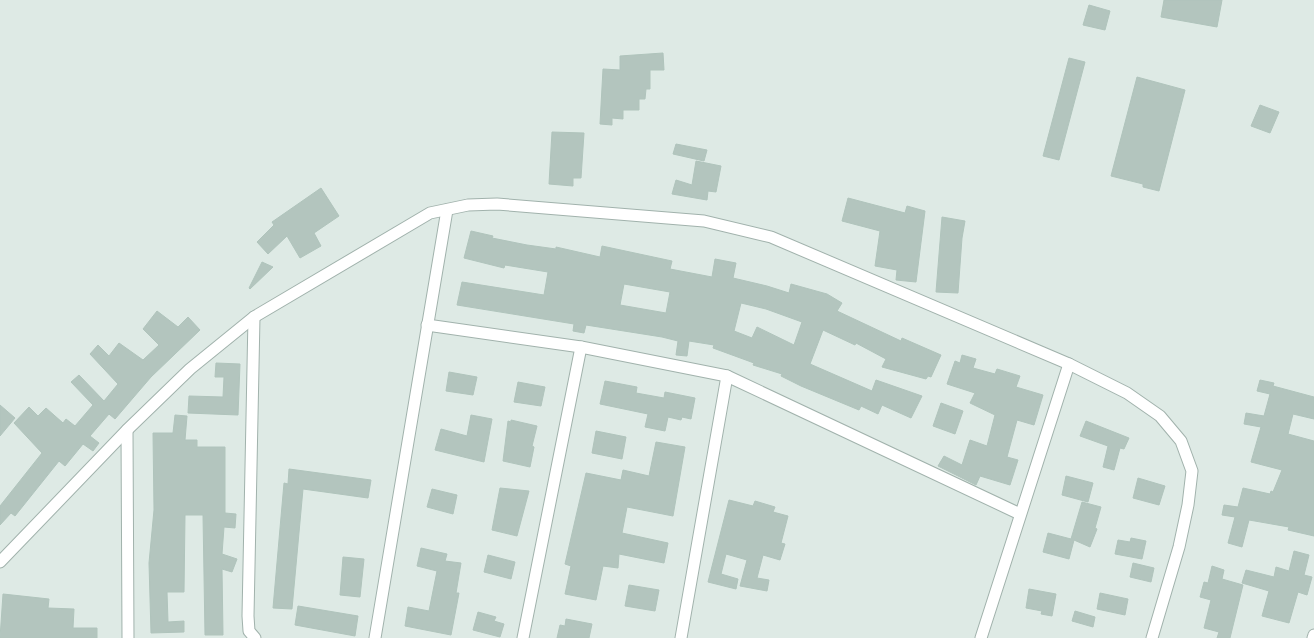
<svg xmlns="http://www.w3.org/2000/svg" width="1314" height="638" font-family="'Work Sans',sans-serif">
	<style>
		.building { fill: #b3c5be; stroke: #b0c4bc; fill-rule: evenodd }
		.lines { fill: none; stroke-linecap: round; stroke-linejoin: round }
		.street-casing { stroke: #a1b2ac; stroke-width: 13 }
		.street { stroke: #fff; stroke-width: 11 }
	</style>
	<rect width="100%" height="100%" fill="#deeae5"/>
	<g class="building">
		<polygon points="1164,0 1222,0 1217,27 1161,17"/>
		<polygon points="1089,5 1110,11 1105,30 1083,25"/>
		<polygon points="663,53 664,70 650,70 650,89 646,89 645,99 639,99 639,110 623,110 623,119 612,118 612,125 600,124 603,69 620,70 620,56"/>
		<polygon points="1069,58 1085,62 1059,160 1043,156"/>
		<polygon points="1137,77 1185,90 1159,191 1143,187 1143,184 1111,176"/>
		<polygon points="1260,105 1279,112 1270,133 1251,126"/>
		<polygon points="552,132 584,133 581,178 573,178 573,186 549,184"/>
		<polygon points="676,144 707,150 704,161 673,154"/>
		<polygon points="696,161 721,166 716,192 708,191 707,200 672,194 676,180 692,185"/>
		<polygon points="321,188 339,216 314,233 321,246 300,258 287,236 268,254 257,242 274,225 272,222"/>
		<polygon points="848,198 905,213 907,206 925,211 916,282 896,280 897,270 875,266 880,231 842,221"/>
		<polygon points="942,217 965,221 962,238 958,293 936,292"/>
		<path d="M 471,231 L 493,236 L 492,238 L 527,245 L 556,249 L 556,247 L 600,257 L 602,246 L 672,261 L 670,269 L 712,277 L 715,259 L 736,263 L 733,278 L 767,286 L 789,293 L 791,284 L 827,294 L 842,303 L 837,311 L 901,341 L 902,338 L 941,355 L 931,377 L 928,376 L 926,379 L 882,367 L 886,359 L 856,343 L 855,345 L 823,330 L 810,364 L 872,391 L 876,380 L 922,396 L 911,418 L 882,405 L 878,414 L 861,406 L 859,410 L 801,386 L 781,376 L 782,374 L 753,365 L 754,363 L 713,348 L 714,345 L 689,341 L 687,356 L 676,355 L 678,341 L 662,337 L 586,325 L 584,333 L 573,331 L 574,324 L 457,305 L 462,282 L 544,295 L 548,272 L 505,265 L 504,268 L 464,258 ZM 624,284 L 670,292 L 666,313 L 620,305 ZM 741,303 L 766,309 L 802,322 L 794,345 L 757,327 L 752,338 L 734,331 Z"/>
		<polygon points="262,262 273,267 250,289 249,288"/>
		<polygon points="157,311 178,327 188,317 200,330 151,377 115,419 109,414 90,436 99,443 93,451 83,444 65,466 59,461 15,516 11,513 0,525 0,506 42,453 14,423 29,407 38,416 46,408 63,423 66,419 75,426 93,405 71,382 79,375 104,401 118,384 90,354 98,345 109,356 119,343 143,360 159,345 143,329"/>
		<polygon points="962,355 976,359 973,368 995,374 997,369 1020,376 1016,387 1043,395 1034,425 1017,420 1007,457 1018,460 1010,485 980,476 976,485 938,466 944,456 962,465 970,440 987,446 995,415 970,403 975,393 947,384 955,361 960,363"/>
		<polygon points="216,363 240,364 238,415 188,413 189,396 223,397 224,377 215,377"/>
		<polygon points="449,372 477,377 473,395 446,391"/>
		<polygon points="1260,380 1274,383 1273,386 1314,397 1314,419 1293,414 1288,434 1314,441 1314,536 1288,530 1289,527 1249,520 1242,547 1228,543 1235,517 1222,515 1224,505 1238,507 1243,488 1270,494 1271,491 1273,492 1282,470 1251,462 1261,427 1244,424 1246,413 1264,416 1270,394 1257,391"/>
		<polygon points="605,381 637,387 636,393 664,398 665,392 695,398 691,419 682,417 681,420 668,417 665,431 645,427 648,414 600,404"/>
		<polygon points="518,382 545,387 541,406 514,402"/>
		<polygon points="941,403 963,411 955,434 933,426"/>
		<polygon points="0,405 15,418 0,436"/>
		<polygon points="175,415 187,416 185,440 197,440 197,447 225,447 225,513 236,514 235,528 224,527 222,554 237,559 232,572 222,569 223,635 205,635 203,515 185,515 184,592 167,592 168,622 184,621 184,632 151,633 149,563 154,510 153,433 173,433"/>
		<polygon points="471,415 492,419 484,462 435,450 441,429 467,436"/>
		<polygon points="511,420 537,426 532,446 534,447 530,467 503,461 508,421 511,422"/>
		<polygon points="1086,421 1129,438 1124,449 1120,448 1114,470 1103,467 1108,446 1080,436"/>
		<polygon points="596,431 626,437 622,459 592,453"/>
		<polygon points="656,442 685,447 673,516 627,507 622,533 668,543 664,563 619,554 618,568 603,566 596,600 565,594 571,566 565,564 586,473 621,480 623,470 649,476"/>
		<polygon points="289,469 371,480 368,498 303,489 292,609 273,608 284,483 288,484"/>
		<polygon points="1066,476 1093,483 1088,502 1062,495"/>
		<polygon points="1138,478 1165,486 1159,505 1133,498"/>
		<polygon points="500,488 529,491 517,536 492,530"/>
		<polygon points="432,489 457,495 453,514 427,507"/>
		<polygon points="729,500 753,506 755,501 775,507 773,512 788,516 781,543 785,544 780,560 763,555 757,578 769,580 767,591 740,586 747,560 726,554 721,574 738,579 736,589 708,582"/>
		<polygon points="1082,502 1101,507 1095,528 1097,529 1090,547 1074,540 1069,559 1043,552 1048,533 1071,539"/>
		<polygon points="1131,538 1146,541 1142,559 1115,554 1118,540 1130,542"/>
		<polygon points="421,548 447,554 445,561 461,563 456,593 459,593 451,635 405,626 408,607 429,611 437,571 417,566"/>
		<polygon points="1294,551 1309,555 1304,575 1312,577 1307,595 1298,592 1289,623 1262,616 1269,591 1242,583 1246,570 1274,577 1276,567 1289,571"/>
		<polygon points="488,555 515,562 511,579 484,572"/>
		<polygon points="343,557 364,559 360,597 340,595"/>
		<polygon points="1133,563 1154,568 1151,582 1130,577"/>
		<polygon points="1212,566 1224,570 1222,579 1243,585 1230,638 1217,638 1219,632 1204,628 1211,600 1200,597 1204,582 1208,583"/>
		<polygon points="629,585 659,590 655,611 625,606"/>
		<polygon points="1029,589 1056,594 1052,616 1041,614 1042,611 1026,608"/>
		<polygon points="1100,593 1128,599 1125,615 1097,609"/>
		<polygon points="3,594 49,599 48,608 74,609 73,628 97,628 97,638 0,638"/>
		<polygon points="298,606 358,616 355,636 295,625"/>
		<polygon points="1075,611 1095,617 1093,627 1072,621"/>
		<polygon points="478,612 496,617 494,621 504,624 500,637 473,630"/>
		<polygon points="566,619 592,624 589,638 557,638 560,625 565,626"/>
	</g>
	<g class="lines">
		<g class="street-casing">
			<g id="street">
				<polyline points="254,317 248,616 249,631 255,638"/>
				<polyline points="427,325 581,347 727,376 1020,514"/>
				<polyline points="127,430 128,638"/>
				<polyline points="0,562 127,430 190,369 254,317 430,213 468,205 497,204 704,221 771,237 1069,364 1127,393 1160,416 1181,441 1192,471 1188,505 1179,547 1152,638"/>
				<polyline points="375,638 447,210"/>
				<polyline points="523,638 581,347"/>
				<polyline points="681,638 727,376"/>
				<polyline points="981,638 1069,364"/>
				<polyline points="1313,638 1314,635"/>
			</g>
		</g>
		<use href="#street" class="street"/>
	</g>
</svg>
